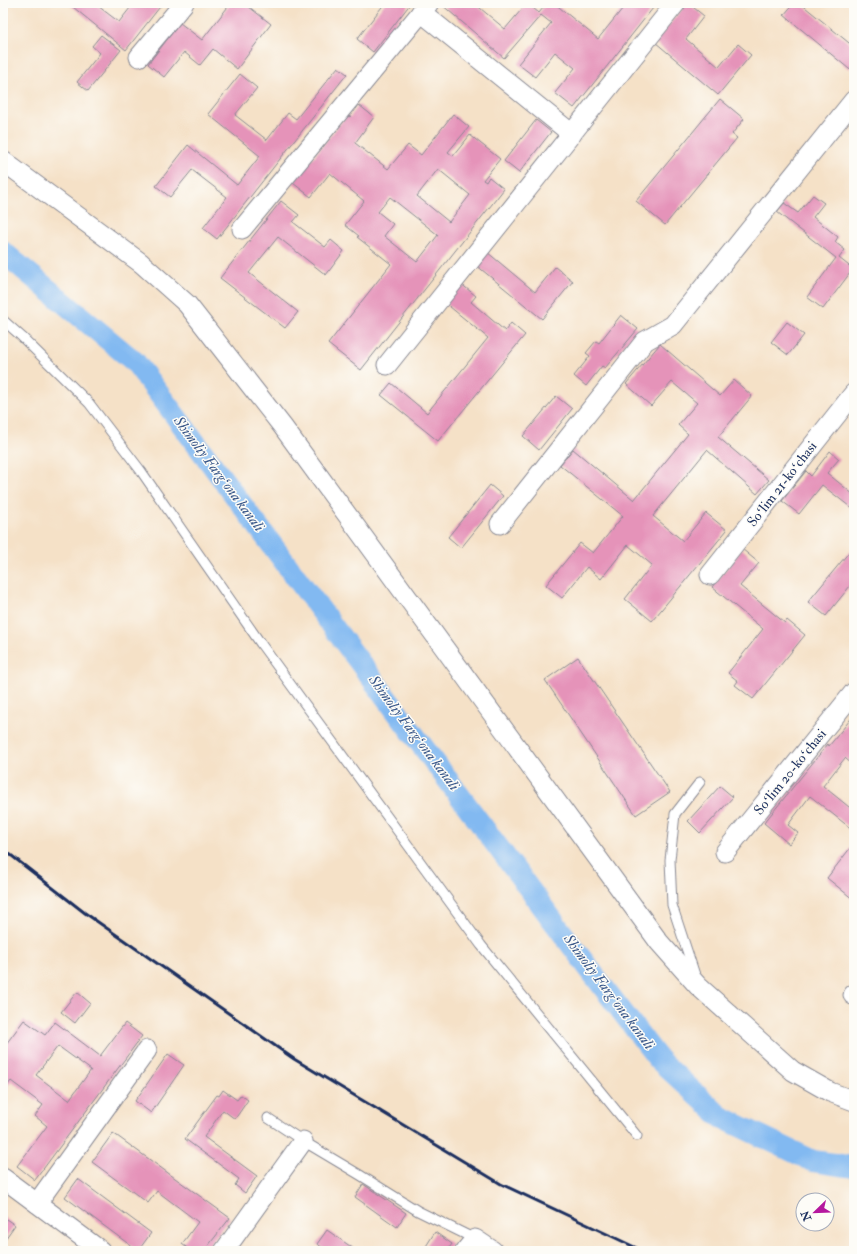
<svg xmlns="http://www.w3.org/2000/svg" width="857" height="1254" font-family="'IM FELL Double Pica',serif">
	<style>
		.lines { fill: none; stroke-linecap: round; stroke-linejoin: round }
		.canal { stroke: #82b9f1; stroke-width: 22 }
		.building { fill: #e593b9; fill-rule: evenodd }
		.service-casing { stroke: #888892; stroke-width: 11 }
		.minor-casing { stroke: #888892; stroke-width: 21 }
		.service { stroke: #fff; stroke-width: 9 }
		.minor { stroke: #fff; stroke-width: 19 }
		.rail { stroke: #1b2f5e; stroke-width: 3 }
		.labels { text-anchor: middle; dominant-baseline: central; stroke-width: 3; stroke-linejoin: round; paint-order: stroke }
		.street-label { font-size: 14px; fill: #1b2f5e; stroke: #fdfcf7 }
		.water-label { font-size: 15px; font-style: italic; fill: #3a588a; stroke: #fdfcf7 }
	</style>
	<rect width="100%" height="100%" fill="#fdfcf7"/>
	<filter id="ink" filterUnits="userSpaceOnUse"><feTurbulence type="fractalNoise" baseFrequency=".025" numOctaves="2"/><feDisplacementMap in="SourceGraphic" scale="8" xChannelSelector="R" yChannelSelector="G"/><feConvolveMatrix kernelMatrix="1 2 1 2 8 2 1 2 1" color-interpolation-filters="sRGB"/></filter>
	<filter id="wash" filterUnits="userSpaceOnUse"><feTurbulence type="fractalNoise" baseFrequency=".012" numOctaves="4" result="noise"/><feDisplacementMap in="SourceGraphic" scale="16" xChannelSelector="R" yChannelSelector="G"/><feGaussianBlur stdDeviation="0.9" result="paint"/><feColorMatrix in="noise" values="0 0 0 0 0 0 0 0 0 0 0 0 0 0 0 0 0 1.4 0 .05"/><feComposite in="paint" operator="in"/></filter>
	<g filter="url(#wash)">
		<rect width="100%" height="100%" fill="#f5e1c7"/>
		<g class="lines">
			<polyline class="canal" points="3,252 135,362 584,962 659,1060 721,1117 813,1161 854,1167"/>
		</g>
		<g id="blocks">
			<g class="building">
				<polygon points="68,3 94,3 119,22 134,3 163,3 126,50"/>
				<polygon points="231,3 244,3 271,24 237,69 213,49 200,65 184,52 164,77 148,64 180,23 202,40"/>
				<polygon points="385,3 411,3 373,52 357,39"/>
				<polygon points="442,3 474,3 505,29 527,3 539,13 547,3 554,3 598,39 627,3 657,3 574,108 555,93 575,68 555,52 535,77 518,64 551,23 541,15 504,58 441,4"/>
				<polygon points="687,3 688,3 704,16 686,39 719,67 738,44 751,55 718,95 655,42"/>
				<polygon points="794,3 800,3 854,47 854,64 849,69 784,15"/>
				<polygon points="101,35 121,50 88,91 77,82 100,53 92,46"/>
				<polygon points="338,67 347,74 217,239 203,228 227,197 192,170 170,197 156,186 188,145 237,185 260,156 208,114 240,74 257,88 235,115 267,140 288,113 296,119"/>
				<polygon points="720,99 744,119 732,134 737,138 665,225 636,201"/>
				<path d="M 359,105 L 374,117 L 355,143 L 388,169 L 408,145 L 421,155 L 453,114 L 469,127 L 448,152 L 453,156 L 470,135 L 500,159 L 483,180 L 486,182 L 489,177 L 504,189 L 361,370 L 328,344 L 391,264 L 357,237 L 359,236 L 345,225 L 364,201 L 330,173 L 311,197 L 293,183 L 347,115 L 350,117 ZM 438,169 L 470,195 L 449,222 L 417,196 ZM 390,197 L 438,235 L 417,262 L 384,236 L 393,224 L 378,212 Z"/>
				<polygon points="536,120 551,132 519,173 504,161"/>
				<polygon points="813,195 824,203 813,217 838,237 835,242 845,250 839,258 853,269 823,309 807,297 836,258 777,212 784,203 798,213"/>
				<polygon points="281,201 299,215 293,222 325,247 331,240 344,251 326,275 278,237 249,273 298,312 285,328 220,278"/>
				<polygon points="487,252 535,292 555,267 573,281 542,319 476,265"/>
				<polygon points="460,283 476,296 471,302 505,331 511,323 525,335 438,441 381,395 391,383 427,413 488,338 444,302"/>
				<polygon points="621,315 638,329 605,368 602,366 586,386 574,376 590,356 586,353 596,341 599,343"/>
				<polygon points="787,322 804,335 788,355 771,342"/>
				<polygon points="660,344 720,396 734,380 752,396 718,437 769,480 757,494 707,450 653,516 683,541 706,513 727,530 652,621 625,599 652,565 628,545 601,579 587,567 562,598 546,585 580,543 593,553 623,516 560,465 573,449 634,500 688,434 678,425 697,403 672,382 651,406 626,384"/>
				<polygon points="556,396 572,409 539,450 523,436"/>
				<polygon points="830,451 839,459 827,473 854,495 854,510 822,485 799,514 782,501 806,471 811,476"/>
				<polygon points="490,485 503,496 461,548 448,537"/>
				<polygon points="742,549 759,563 740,586 785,623 787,620 805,635 753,699 735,685 738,681 728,673 763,629 712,587"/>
				<polygon points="850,551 854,554 854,581 826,616 808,602"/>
				<polygon points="578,657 670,792 636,815 545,680"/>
				<polygon points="854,715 854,742 853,743 854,744 854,766 845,758 823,786 854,811 854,831 810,796 788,825 798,833 789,844 764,823 828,744 829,746"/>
				<polygon points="720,786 733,797 700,833 688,821"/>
				<polygon points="851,847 854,850 854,881 853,883 854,884 854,900 827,878"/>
				<polygon points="77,992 90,1003 75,1023 61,1012"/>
				<path d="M 24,1020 L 45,1035 L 55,1022 L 100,1056 L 125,1023 L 142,1036 L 35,1180 L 17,1166 L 47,1126 L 35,1116 L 43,1105 L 11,1081 L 3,1091 L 3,1048 ZM 58,1046 L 91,1070 L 69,1100 L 36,1075 Z"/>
				<polygon points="168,1054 184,1065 151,1113 135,1101"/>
				<polygon points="223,1090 237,1100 241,1095 248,1100 235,1119 223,1110 204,1137 257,1176 245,1193 235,1185 239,1179 185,1139 217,1095 219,1096"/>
				<polygon points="113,1133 230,1218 204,1251 191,1251 182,1244 198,1222 157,1191 148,1203 92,1162"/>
				<polygon points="78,1179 151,1233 138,1251 65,1197"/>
				<polygon points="363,1184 406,1213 397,1227 355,1197"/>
				<polygon points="3,1217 15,1225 3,1242"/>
				<polygon points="327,1230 357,1251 328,1251 317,1244"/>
				<polygon points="435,1232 452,1244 447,1251 423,1251"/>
			</g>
		</g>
	</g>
	<g filter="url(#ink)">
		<use href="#blocks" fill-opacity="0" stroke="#888892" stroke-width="1"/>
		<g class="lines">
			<g class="service-casing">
				<g id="service">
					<polyline points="3,320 22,337 89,403 141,471 261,644 481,945 637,1136"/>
					<polyline points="695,975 672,905 670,860 675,814 700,782"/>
					<polyline points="268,1118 303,1141 360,1175 418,1211 475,1239"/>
				</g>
			</g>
			<g class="minor-casing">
				<g id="minor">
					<polyline points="421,12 572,134"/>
					<polyline points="139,57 184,3"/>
					<polyline points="3,161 141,263 187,304 283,427 659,942 698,986 793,1071 830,1092 854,1101"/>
					<polyline points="242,229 429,3"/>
					<polyline points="387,365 676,3"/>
					<polyline points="500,524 645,341 673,325 854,100"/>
					<polyline points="710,575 854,393"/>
					<polyline points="725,852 854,692"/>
					<polyline points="853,995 854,994"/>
					<polyline points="3,1178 101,1251"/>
					<polyline points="37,1203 147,1050"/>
					<polyline points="224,1251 303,1141"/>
					<polyline points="465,1251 475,1239 493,1251"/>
				</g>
			</g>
			<use href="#service" class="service"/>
			<use href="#minor" class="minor"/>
			<polyline class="rail" points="3,849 85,913 294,1059 501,1184 643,1251"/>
		</g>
	</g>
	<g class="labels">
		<g class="street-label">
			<text transform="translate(782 484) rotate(-52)">Soʻlim 21-koʻchasi</text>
			<text transform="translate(790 772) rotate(-51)">Soʻlim 20-koʻchasi</text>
		</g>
		<g class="water-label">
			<text transform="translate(219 474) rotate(53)">Shimoliy Fargʻona kanali</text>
			<text transform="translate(414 733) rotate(53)">Shimoliy Fargʻona kanali</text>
			<text transform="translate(609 992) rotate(53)">Shimoliy Fargʻona kanali</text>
		</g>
	</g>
	<rect width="857" height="1254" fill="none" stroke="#fdfcf7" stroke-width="16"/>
	<g transform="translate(815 1212) rotate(247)"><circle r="19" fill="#fdfcf7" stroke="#a3aaba"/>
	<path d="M0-3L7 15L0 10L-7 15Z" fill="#b5179e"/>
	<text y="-6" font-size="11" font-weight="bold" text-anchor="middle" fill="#1b2f5e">N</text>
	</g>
</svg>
